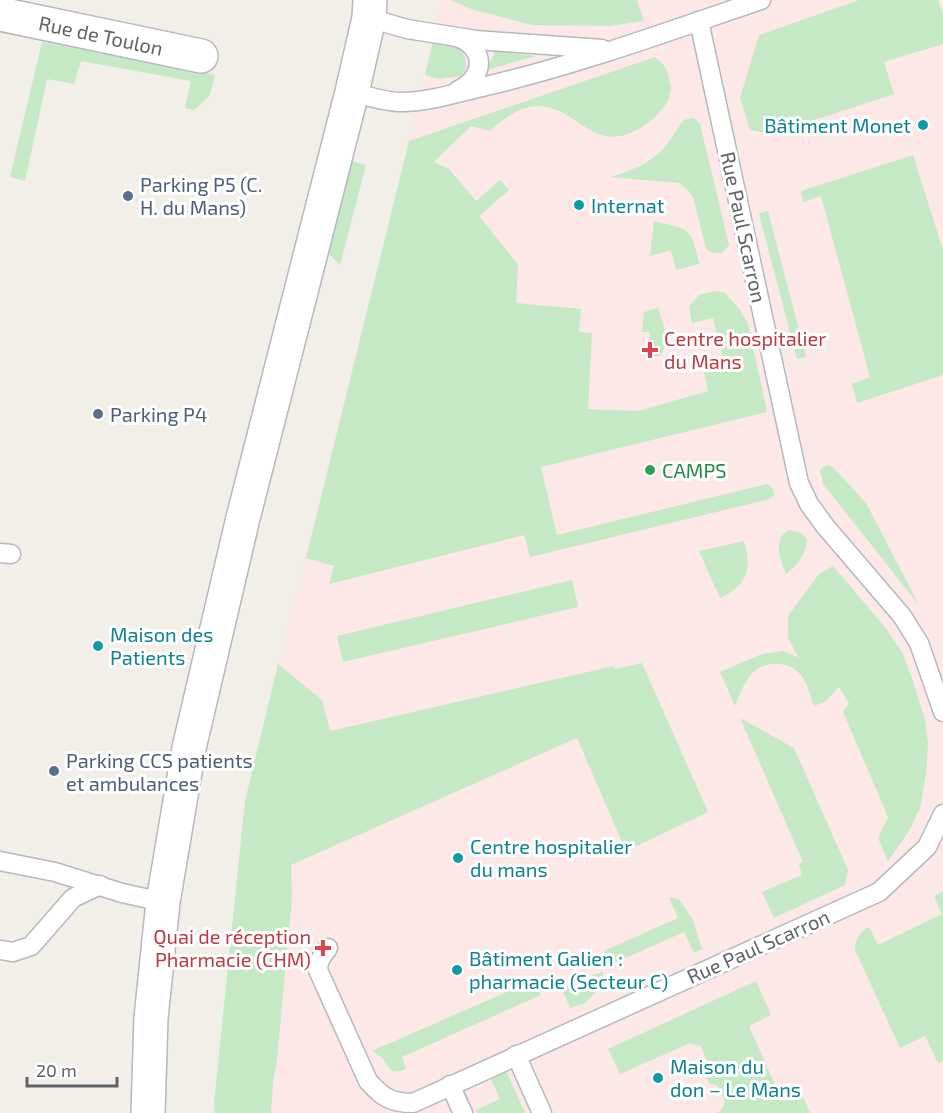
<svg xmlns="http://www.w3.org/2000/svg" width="943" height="1113" font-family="'Exo 2',sans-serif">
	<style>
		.medical { fill: #fce8e6 }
		.green { fill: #c5e8c5 }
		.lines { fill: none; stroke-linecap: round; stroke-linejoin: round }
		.service-casing { stroke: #b5b8bc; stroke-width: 21 }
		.minor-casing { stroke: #b5b8bc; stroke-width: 36 }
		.service { stroke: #fff; stroke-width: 18 }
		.minor { stroke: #fff; stroke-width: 33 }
		.culture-dot { fill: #0f9aa8; stroke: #fff; stroke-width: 2 }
		.service-dot { fill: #5c6f8a; stroke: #fff; stroke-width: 2 }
		.health-dot { fill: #e0444e; stroke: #fff; stroke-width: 2 }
		.leisure-dot { fill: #2e9e5b; stroke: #fff; stroke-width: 2 }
		.labels { text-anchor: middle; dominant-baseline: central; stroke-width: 6; stroke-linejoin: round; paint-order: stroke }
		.street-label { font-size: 20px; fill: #5f6368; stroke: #fff }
		.culture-label { font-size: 20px; fill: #0d838f; stroke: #fff; text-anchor: start }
		.service-label { font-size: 20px; fill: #4e5e75; stroke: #fff; text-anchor: start }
		.health-label { font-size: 20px; fill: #be3a42; stroke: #fff; text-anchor: start }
		.leisure-label { font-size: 20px; fill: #27864d; stroke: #fff; text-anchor: start }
	</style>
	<rect width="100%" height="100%" fill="#f1efe8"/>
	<polygon class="medical" points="443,0 943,0 943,1113 253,1113 270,692 296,596"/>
	<g class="green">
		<polygon points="450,0 637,0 644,21 609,26 532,25 471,9"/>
		<polygon points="859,0 938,0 943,13 943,44 884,62 894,94 772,134 750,130 740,98 759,35"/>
		<polygon points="42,42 215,75 210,95 194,110 185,108 191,81 81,61 74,84 47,79 25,181 10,177"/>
		<path d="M 433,42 L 458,45 C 465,55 470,65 461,76 L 438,79 L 425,75 Z"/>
		<polygon points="494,51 536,56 486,70 494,55"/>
		<path d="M 655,57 C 658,60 663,63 665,67 C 668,71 671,84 671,89 C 670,102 660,112 652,120 C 645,125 640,129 632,132 C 593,151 575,107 539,106 C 521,105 502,120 490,131 L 471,126 L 434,162 L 449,169 L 476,201 L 500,180 L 509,190 L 479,216 L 518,264 L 516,303 L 581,309 L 579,332 L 592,333 L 588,409 L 638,411 L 708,391 L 704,373 L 725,367 L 713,318 L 692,323 L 689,306 L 699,295 L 715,291 L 725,293 L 738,307 L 748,324 L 767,412 L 541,467 L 557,535 L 767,484 C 772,487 774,489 774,495 L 770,499 L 530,557 L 524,535 L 329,584 L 334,566 L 306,558 L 409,141 Z"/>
		<path d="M 694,118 L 700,124 L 729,245 L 722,253 L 713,253 L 706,249 L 694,200 L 689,191 L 679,183 L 611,177 C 630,171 651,163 664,148 C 671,140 677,129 683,120 Z"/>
		<polygon points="913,155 943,250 943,375 857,403 852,384 870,377 821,196 803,202 801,191"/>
		<polygon points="351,161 366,165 340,265 328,253"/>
		<polygon points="768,211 806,357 797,359 759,214"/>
		<path d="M 654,221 C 690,230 691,226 699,264 L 676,270 L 671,250 L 650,256 Z"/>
		<path d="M 658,308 C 663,326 672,338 661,355 L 648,357 L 650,332 L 642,332 L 644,312 Z"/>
		<polygon points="829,465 833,467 866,503 919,605 823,484 820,470 823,467"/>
		<path d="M 790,530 L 801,533 L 807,539 C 806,554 798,565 786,574 C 780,560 772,538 790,530 Z"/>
		<path d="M 744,541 C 752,569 748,585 720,598 L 699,551 Z"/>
		<path d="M 833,566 L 884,626 L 902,652 L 913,681 L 925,720 L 928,743 L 926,774 L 920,808 L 909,831 L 888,861 L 878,838 L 888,817 L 843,712 L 849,703 L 839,687 L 826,701 L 814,706 C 810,696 808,684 801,675 C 788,660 762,660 750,676 C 743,685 739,696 735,706 L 720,672 L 762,654 L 784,651 L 799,658 L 788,638 L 788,616 L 819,574 Z"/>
		<polygon points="572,580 578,607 343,662 337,636"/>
		<polygon points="642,663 708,812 626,851 577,738 291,865 292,897 277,1060 273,1083 271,1113 215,1113 214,1103 245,801 278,664 322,700 330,731 614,666 615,669"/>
		<polygon points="740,718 794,748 848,870 845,885 774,918 762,892 802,875 799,864 803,862"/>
		<path d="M 943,891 L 943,1061 L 938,1063 L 925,1036 L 900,1048 L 855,950 C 856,939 859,932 869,927 L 878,945 L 942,914 L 934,896 Z"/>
		<polygon points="669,897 679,899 693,920 702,949 694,953 684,932 610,965 604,951 678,918"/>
		<polygon points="603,971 602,986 585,1003 570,1008 562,989"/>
		<path d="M 534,980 L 541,995 L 402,1057 L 406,1069 C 388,1076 391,1067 381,1057 C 381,1057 373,1052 372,1051 Z"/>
		<polygon points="756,981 771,1015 749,1026 782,1101 801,1093 810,1113 717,1113 721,1111 725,1101 718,1086 709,1083 704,1071 707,1061 701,1046 690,1043 620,1074 608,1049"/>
		<polygon points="506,1071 525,1113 477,1113 476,1110 500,1099 491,1079"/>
	</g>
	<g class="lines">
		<g class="service-casing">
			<g id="service">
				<polyline points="369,18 407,29 476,40 602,49"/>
				<polyline points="699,21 799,483 809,504 825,526 902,616 919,643 943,712"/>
				<path d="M 457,91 C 465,87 472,82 476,74 C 484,59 474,43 459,38"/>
				<path d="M 352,92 C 368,96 385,102 401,102 C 428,102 456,93 482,87 C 577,65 669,31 761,0"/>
				<polyline points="0,553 11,554"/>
				<polyline points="0,861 55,872 122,893 163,902"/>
				<path d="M 328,948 C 322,956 318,961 318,970 L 368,1081 C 382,1097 391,1103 413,1103 L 879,892 L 927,847 L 943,814"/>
				<polyline points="0,950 13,952 31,946 73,898 100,885"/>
				<polyline points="516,1055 542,1113"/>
				<polyline points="450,1085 463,1113"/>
			</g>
		</g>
		<g class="minor-casing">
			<g id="minor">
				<polyline points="0,14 201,56"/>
				<polyline points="148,1113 151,1018 163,902 189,748 243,518 352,92 369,18 370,0"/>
			</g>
		</g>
		<use href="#service" class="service"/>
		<use href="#minor" class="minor"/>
	</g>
	<g class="culture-dot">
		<circle cx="923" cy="125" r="6"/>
		<circle cx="579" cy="205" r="6"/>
		<circle cx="98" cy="646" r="6"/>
		<circle cx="458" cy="858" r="6"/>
		<circle cx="457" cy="970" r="6"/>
		<circle cx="658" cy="1078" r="6"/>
	</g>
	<g class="service-dot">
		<circle cx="128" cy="196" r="6"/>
		<circle cx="98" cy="414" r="6"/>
		<circle cx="54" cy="771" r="6"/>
	</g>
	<g class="health-dot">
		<path d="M647 341h6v6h6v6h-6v6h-6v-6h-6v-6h6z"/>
		<path d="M320 939h6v6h6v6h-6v6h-6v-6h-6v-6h6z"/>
	</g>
	<circle class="leisure-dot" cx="650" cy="470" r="6"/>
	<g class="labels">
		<g class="street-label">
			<text transform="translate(101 35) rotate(12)">Rue de Toulon</text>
			<text transform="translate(744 227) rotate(78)">Rue Paul Scarron</text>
			<text transform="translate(758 946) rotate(-24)">Rue Paul Scarron</text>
		</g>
		<g class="culture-label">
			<text x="911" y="125" text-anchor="end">Bâtiment Monet</text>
			<text x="591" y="205">Internat</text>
			<text x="110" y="634">Maison des<tspan x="110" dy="23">Patients</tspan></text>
			<text x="470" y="846">Centre hospitalier<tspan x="470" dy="23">du mans</tspan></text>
			<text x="469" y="958">Bâtiment Galien :<tspan x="469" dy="23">pharmacie (Secteur C)</tspan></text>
			<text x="670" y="1066">Maison du<tspan x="670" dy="23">don – Le Mans</tspan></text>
		</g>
		<g class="service-label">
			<text x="140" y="184">Parking P5 (C.<tspan x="140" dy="23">H. du Mans)</tspan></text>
			<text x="110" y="414">Parking P4</text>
			<text x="66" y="760">Parking CCS patients<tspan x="66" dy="23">et ambulances</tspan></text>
		</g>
		<g class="health-label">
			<text x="664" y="338">Centre hospitalier<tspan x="664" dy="23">du Mans</tspan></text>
			<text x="311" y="936" text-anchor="end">Quai de réception<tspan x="311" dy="23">Pharmacie (CHM)</tspan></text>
		</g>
		<g class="leisure-label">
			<text x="662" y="470">CAMPS</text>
		</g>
	</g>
	<path d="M27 1077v9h90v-9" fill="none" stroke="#5f6368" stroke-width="3"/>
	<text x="36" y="1077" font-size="18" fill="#5f6368" stroke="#ffffff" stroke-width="4.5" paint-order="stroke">20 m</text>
</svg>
